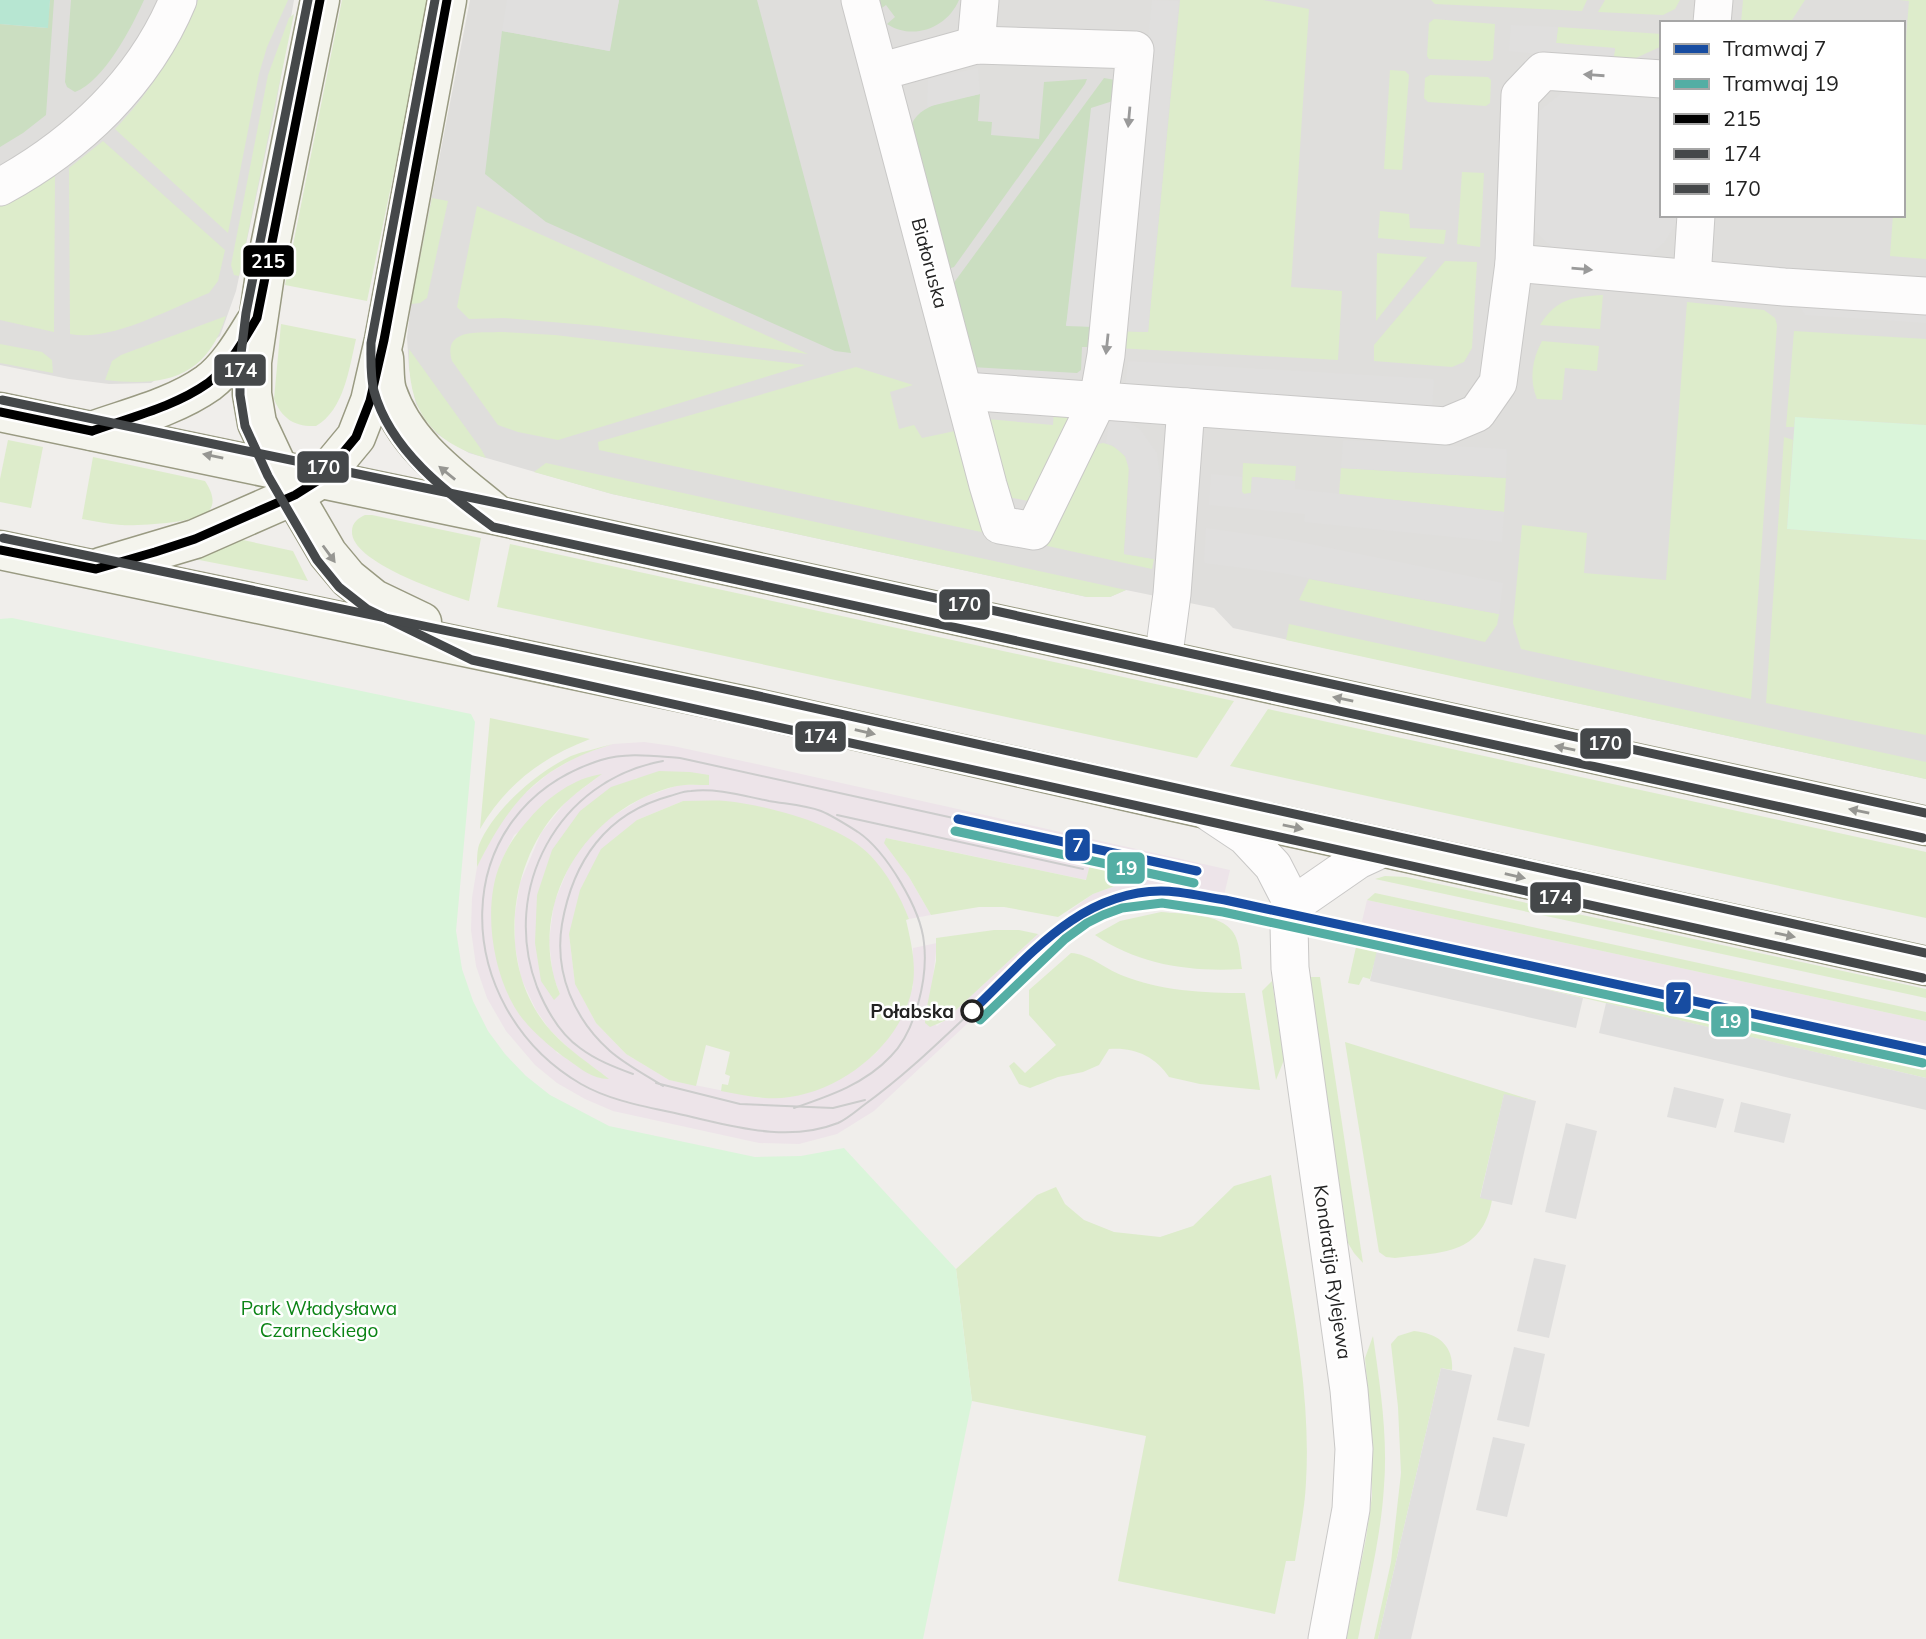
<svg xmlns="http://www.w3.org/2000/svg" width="1926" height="1639" font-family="Mulish,sans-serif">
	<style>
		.residential { fill: #dfdedc; fill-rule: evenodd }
		.industrial { fill: #ede4e9; fill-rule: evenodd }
		.grass { fill: #ddeccb }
		.forest { fill: #cbdec1 }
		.park { fill: #daf5da }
		.pitch { fill: #b7e6d2 }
		.parking { fill: #e0dfde }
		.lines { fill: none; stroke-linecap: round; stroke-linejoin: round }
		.street-casing { stroke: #c9c8c7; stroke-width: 39 }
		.secondary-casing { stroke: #999a82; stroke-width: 41 }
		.street { stroke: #fdfcfc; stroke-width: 37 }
		.secondary { stroke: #f4f4ed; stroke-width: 38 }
		.tram { stroke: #ccc; stroke-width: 2 }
		.bus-1-casing { stroke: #fff; stroke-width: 14 }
		.bus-2-casing { stroke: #fff; stroke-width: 14 }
		.bus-3-casing { stroke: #fff; stroke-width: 14 }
		.bus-1 { stroke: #000; stroke-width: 9 }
		.bus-2 { stroke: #45484a; stroke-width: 9 }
		.bus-3 { stroke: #45484a; stroke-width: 9 }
		.tram-1-casing { stroke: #fff; stroke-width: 14 }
		.tram-2-casing { stroke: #fff; stroke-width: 14 }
		.tram-1 { stroke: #174ca1; stroke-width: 9 }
		.tram-2 { stroke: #54aea4; stroke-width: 9 }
		.oneway { fill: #9a9a9a }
		.oneway2 { fill: #969692 }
		.stop-dot { fill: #fff; stroke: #222; stroke-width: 3.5 }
		.labels { text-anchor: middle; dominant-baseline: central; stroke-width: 5; stroke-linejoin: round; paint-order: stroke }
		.street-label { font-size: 19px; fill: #222; stroke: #fff }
		.stop-label { font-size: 19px; font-weight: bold; fill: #222; stroke: #fff; text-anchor: end }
		.park-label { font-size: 19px; fill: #0c8416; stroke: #fff }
		.line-badge { stroke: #fff; stroke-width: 2.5 }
		.badge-label { font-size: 19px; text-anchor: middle; font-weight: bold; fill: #fff }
	</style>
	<rect width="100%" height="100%" fill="#f0eeeb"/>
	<g class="residential">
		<polygon points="0,0 294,0 276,105 242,263 236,291 220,336 151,383 109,384 69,379 0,365"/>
		<path d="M 470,0 L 1926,0 L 1926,779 L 1233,628 L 1214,608 L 1126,590 L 1110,597 L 1087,597 L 612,494 L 469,453 L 437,434 L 416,404 L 409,368 L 407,338 L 411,304 ZM 1662,23 L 1903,23 L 1903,215 L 1662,215 Z"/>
	</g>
	<g class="industrial">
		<path d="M 644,742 L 673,746 L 761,765 L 1230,870 L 1221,908 L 1159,900 L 1134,903 L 1078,923 L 1068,912 L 1093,894 L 1123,883 L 1146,880 L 1091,861 L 1087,880 L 886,838 L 885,843 L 909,877 L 931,915 L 909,919 L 894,888 L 869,854 L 726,801 L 683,801 L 637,820 L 569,934 L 575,983 L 596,1023 L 626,1054 L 669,1080 L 760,1098 L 790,1097 L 824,1087 L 860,1066 L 877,1052 L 913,987 L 913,948 L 937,943 L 931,994 L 925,1017 L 937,1026 L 944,1021 L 1038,934 L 1049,947 L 874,1111 L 837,1134 L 799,1144 L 759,1143 L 613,1111 L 585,1099 L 557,1083 L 535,1065 L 506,1031 L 487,998 L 476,966 L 471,930 L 472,898 L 477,867 L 496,828 L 517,800 L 549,773 L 580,755 L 613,744 ZM 600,776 L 568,799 L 541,833 L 520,883 L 515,914 L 515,946 L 521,978 L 536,1010 L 550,1030 L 575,1054 L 608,1078 L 557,1053 L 499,969 L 492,930 L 493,897 L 500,864 L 514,835 ZM 636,778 L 709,785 L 679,785 L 644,797 L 608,819 L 582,845 L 568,869 L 554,903 L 549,941 L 553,976 L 560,994 L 554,999 L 537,895 Z"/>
		<polygon points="1367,900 1926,1021 1926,1061 1358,938"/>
	</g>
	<g class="grass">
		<path d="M 198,0 L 288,0 L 267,47 L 259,74 L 228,233 L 115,129 C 152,91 176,49 198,0 Z"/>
		<polygon points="342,0 430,0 367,301 285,285"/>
		<polygon points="1180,0 1263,0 1309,9 1291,287 1342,291 1338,360 1116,348 1118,331 1148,332"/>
		<polygon points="1431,0 1587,0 1582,11 1435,4"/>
		<polygon points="1605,0 1680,0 1675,9 1663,15 1598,12"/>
		<polygon points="1743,0 1805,0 1790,23 1741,23"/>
		<polygon points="1899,0 1926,0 1926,259 1890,256 1893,215 1903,215 1903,75 1909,1"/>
		<polygon points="294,14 239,276 234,275 231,265 268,75 289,18"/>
		<polygon points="1434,19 1495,24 1493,59 1490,61 1429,59 1427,56 1429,23"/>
		<polygon points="1558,27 1662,34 1662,46 1625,63 1613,62 1615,49 1556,43"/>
		<polygon points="1390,70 1405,71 1409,75 1402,170 1384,169"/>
		<polygon points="1430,75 1488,77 1491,80 1490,103 1486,106 1428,102 1424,98 1425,78"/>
		<path d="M 103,141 L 225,250 L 218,281 L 209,293 C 169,309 112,342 70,334 L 69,168 Z"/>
		<polygon points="1462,172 1484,173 1480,247 1457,244"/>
		<polygon points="55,176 54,332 0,320 0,203 24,194"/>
		<polygon points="432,198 448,201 427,298 420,303 411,304"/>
		<polygon points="477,206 808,354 598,326 504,318 469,319 457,307"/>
		<polygon points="1380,211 1409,214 1410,228 1446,230 1444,244 1378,238"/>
		<polygon points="1377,253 1427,257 1376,321"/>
		<polygon points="1445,261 1477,262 1472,348 1464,362 1452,367 1374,361 1374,345"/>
		<path d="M 1603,295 L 1600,329 L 1540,325 C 1557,298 1573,297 1603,295 Z"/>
		<polygon points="1687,302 1764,310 1775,318 1777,325 1751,699 1521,649 1513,623 1522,525 1587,533 1584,573 1666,580"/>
		<path d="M 226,316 C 206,378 165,387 105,380 L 112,361 L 121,355 Z"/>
		<path d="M 281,324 L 356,339 C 349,369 344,410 316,426 C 295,427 282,419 274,399 Z"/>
		<polygon points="1794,331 1926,339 1926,425 1795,417 1794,427 1786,427"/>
		<path d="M 503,332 L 555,335 L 805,365 L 558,440 L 518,432 L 498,425 L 452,361 C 442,327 480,333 503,332 Z"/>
		<path d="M 1542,341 L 1599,346 L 1597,371 L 1565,368 L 1562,400 L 1537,399 C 1529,380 1532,359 1542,341 Z"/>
		<polygon points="0,344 42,352 52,360 53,373 0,363"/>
		<path d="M 409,349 L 481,449 L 486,458 C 429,442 407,408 409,349 Z"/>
		<polygon points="856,367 913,385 890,392 899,429 914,425 922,438 955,431 986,533 599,450 598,442"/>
		<polygon points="1054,410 1072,416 1033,502 1008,497 987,419 1053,425"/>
		<polygon points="1784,437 1793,440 1787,529 1926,540 1926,735 1766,703"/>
		<polygon points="8,440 43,447 31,508 0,502 0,479"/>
		<path d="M 1103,443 C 1116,446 1124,452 1129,464 L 1124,554 L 1154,559 L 1152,569 L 1043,545 L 1094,445 Z"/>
		<path d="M 93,457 L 205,481 C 211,490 217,503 208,512 C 195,523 138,526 121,525 C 108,524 95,521 82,519 Z"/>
		<polygon points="546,463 1126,590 1110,597 1087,597 612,494 534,472"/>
		<polygon points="1243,463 1296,466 1295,481 1252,477 1251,493 1244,494 1242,492"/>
		<polygon points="1341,468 1506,478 1504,512 1339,494"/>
		<path d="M 365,515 L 372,515 L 481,538 L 469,601 C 444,593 350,562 352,531 C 352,523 358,518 365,515 Z"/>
		<polygon points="243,540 293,551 308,581 189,558"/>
		<polygon points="510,544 1234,701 1197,758 497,607"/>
		<polygon points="1309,579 1499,614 1497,625 1485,642 1299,600"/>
		<polygon points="1289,624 1926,762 1926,779 1286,640"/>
		<polygon points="1268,709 1926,852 1926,918 1230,766"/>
		<path d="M 490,718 L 590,739 C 543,757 506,784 480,829 Z"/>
		<path d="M 613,744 C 539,766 510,801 477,867 C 477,860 477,851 479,845 C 493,810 537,772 571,756 C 584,751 599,748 613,744 Z"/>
		<path d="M 659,771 L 690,772 L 709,775 L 709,785 C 699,785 687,784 677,786 C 586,806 524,906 560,994 L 554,1000 L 541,981 L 535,943 L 537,895 L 552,850 L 580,811 L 611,787 Z"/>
		<path d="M 602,774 C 584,787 567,799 553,816 C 505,875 499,973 551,1031 C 568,1050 589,1063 609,1079 C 592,1079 581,1069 567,1059 C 552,1049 527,1027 517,1011 C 492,972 482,905 501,862 C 508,845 518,831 530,818 C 548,797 574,778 602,774 Z"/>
		<path d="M 683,801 C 697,801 712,800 726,801 C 767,805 842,825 870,855 C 887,873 900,896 909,919 L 906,920 C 911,942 917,965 912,989 C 901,1043 845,1089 790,1097 C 767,1101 743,1095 721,1091 L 722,1084 L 728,1085 L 730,1076 L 725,1074 L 730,1052 L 706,1045 L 696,1086 L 669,1080 L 626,1054 L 596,1023 L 575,984 L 569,934 L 580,890 L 601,849 L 637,820 Z"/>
		<polygon points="886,838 1086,880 1091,861 1148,874 1149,877 1146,880 1123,883 1093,894 1058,917 1004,907 979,907 931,915 909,877 884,843"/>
		<polygon points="1385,876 1406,877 1926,989 1926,998 1375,879"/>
		<polygon points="1375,893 1926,1012 1926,1021 1367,900"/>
		<path d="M 1161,912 C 1182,914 1220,913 1233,932 C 1240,942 1240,958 1242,969 C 1190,972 1139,965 1095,935 L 1120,921 Z"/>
		<polygon points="994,930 1019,930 1038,934 944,1021 930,1027 925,1023 925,1017 936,961 936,938"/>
		<polygon points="1358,938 1926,1061 1926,1078 1378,950 1370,979 1363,977 1359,985 1348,983"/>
		<path d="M 1071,953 C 1089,954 1104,968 1121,975 C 1160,991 1203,993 1245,993 L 1260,1090 L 1200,1084 L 1169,1077 C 1155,1056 1134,1047 1109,1049 L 1099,1065 L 1083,1072 L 1058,1077 L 1030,1088 L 1019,1084 L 1009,1066 L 1014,1062 L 1025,1073 L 1056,1045 L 1029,1015 L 1029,990 Z"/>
		<polygon points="1309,977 1320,977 1363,1263 1354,1253 1348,1243"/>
		<polygon points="1272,981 1284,1060 1276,1080 1262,991"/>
		<path d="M 1345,1042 L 1535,1101 L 1504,1095 L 1480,1197 L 1492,1200 C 1482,1256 1441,1252 1395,1258 L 1386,1257 L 1379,1252 Z"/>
		<path d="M 1271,1175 C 1286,1273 1312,1383 1306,1482 C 1305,1508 1299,1535 1295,1561 L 1286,1561 L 1275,1614 L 1118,1581 L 1146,1436 L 972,1401 L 956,1269 L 1037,1195 L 1056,1187 L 1065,1204 L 1084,1220 L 1114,1232 L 1160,1237 L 1193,1226 L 1234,1186 Z"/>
		<path d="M 1414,1331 C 1437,1333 1454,1345 1452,1370 L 1441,1368 L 1378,1639 L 1374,1639 L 1391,1562 L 1401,1473 L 1398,1407 L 1391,1344 L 1398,1336 Z"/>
		<path d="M 1373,1336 C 1380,1385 1388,1436 1384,1486 C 1381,1537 1368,1588 1358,1639 L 1346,1639 L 1366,1538 L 1372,1496 L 1372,1441 L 1365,1358 Z"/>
	</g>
	<g class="forest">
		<polygon points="50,0 54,0 46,115 23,133 0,147 0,24 47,28"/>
		<path d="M 71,0 L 144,0 C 132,27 104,81 75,92 L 67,87 L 65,82 Z"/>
		<polygon points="619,0 757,0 851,353 835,351 546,222 485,174 502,31 609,51"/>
		<path d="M 873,0 L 959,0 C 947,28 913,41 887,24 L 895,17 L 886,5 L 876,12 Z"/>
		<polygon points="1104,78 1115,80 1121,87 1066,325 1097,327 1096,347 1082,347 1081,370 1077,373 972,367 950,288"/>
		<path d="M 1087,79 L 1085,84 L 954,267 L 945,270 L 910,129 C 917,101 957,100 980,94 L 978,121 L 992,122 L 991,135 L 1039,139 L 1044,82 Z"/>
	</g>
	<g class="park">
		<polygon points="1795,417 1926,425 1926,540 1787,529"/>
		<polygon points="12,618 471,714 475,722 456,931 462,969 473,1001 488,1031 505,1054 526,1076 550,1095 609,1126 755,1157 801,1156 844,1148 956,1269 972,1401 923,1639 0,1639 0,619"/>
	</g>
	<polygon class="pitch" points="0,0 50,0 48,28 0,24"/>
	<g class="parking">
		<polygon points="507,0 619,0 610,51 502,31"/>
		<polygon points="1152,0 1179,1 1148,332 1118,331"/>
		<polygon points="1511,25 1558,27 1556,43 1615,48 1613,62 1509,51"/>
		<polygon points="978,68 980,94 927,107 928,79"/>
		<polygon points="1586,86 1650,96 1662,103 1662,215 1682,215 1681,217 1664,243 1653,252 1634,258 1561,254 1547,243 1534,230 1527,213 1529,134 1540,110 1564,91"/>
		<polygon points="1119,99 1097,327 1066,326 1091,108"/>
		<polygon points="1794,299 1926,308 1926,323 1805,315"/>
		<polygon points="1128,361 1434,379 1432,411 1125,390"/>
		<polygon points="1110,414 1120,417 1141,430 1157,453 1160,477 1154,559 1124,554 1130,473 1125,456 1112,445 1106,443"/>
		<polygon points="1343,440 1507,449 1506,478 1341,468"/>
		<polygon points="1211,474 1242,477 1242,492 1244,494 1251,493 1252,477 1295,481 1295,489 1504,512 1502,542 1304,522 1305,514 1209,505"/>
		<polygon points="1206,528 1290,540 1503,583 1499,614 1281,573 1204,563"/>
		<polygon points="1377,950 1583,998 1576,1028 1370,981"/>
		<polygon points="1606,1003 1926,1078 1926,1110 1599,1033"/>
		<polygon points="1674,1087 1724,1099 1716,1128 1667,1117"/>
		<polygon points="1504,1094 1536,1101 1512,1205 1480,1198"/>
		<polygon points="1741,1102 1791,1114 1784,1143 1734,1132"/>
		<polygon points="1566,1123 1597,1131 1576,1219 1545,1212"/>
		<polygon points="1534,1258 1566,1265 1549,1338 1517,1331"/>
		<polygon points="1514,1347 1545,1354 1529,1427 1497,1420"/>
		<polygon points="1441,1368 1472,1375 1411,1639 1378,1639"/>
		<polygon points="1493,1437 1525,1444 1507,1517 1476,1510"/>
	</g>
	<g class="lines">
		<g class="street-casing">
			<g id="street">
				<polyline points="860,0 988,485 1000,525 1034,531 1098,400 1106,355 1135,50 976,45 879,72"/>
				<polyline points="1712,23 1714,0"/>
				<polyline points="976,45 980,0"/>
				<path d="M 0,187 C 77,145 144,82 178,0"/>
				<polyline points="1514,263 1784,287 1926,296"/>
				<polyline points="1692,278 1696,215"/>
				<polyline points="964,391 1186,407"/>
				<polyline points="1163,661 1172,594 1186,407 1446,426 1477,413 1498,383 1514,263 1520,95 1543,71 1662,79"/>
				<polyline points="1206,810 1245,836 1273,866 1293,905 1358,860 1386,847"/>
				<polyline points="1293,905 1289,925 1290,968 1349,1390 1354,1449 1351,1509 1327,1639"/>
			</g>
		</g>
		<g class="secondary-casing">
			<g id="secondary">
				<polyline points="320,0 267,261 252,362 252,394 257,423 279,470 328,554 348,578 374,599 422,622"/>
				<path d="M 384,358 C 385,368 384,381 387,391 C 405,445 453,478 495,513"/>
				<polyline points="0,412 499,516 1926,826"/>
				<path d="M 92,431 C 131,417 174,407 208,383 C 228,368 242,344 255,323"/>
				<polyline points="0,550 751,707 1170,801 1926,966"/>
				<polyline points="101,567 195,539 295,495 322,478 356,437 370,401 384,340 447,0"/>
			</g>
		</g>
		<use href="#street" class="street"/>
		<use href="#secondary" class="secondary"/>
		<g class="tram">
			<polyline points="837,815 1083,869"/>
			<path d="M 958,819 L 680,758 C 653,756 627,752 601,760 C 443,810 449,1007 581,1084 C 614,1103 655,1108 692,1117 C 740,1128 790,1142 838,1123 C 847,1119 856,1111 864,1105 C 903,1077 937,1044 972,1011"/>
			<path d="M 633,1074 C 614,1067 596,1060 580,1048 C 560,1034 546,1009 537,987 C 500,889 558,780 663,761"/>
			<polyline points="656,1083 740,1104 833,1108 865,1100"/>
			<path d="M 663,1086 C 646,1075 626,1065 610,1051 C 574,1019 554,973 562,924 C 573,861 606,813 670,796 C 677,794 684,791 691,791 C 717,788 744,796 769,801 C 786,804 805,805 821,811 C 833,816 847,825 858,832 C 886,851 921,909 924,943 C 928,977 916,1031 891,1056 C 865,1084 829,1096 794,1108"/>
		</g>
		<g class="bus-1-casing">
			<g id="bus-1">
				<polyline points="0,412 92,431"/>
				<path d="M 92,431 C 131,417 174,407 208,383 C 229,367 243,341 257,318 L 320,0"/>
				<polyline points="0,550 96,569 155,552 195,539 295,495 322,478 356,437 370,401 384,340 447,0"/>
			</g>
		</g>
		<g class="bus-2-casing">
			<g id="bus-2">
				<polyline points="308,0 246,313 240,362 240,395 245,426 268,476 317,560 339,587 367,609 472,660 1923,978"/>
				<path d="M 435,0 L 371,343 C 371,358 370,376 374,391 C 390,450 446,492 493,527 L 1923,838"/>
			</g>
		</g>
		<g class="bus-3-casing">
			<g id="bus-3">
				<polyline points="2,400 502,504 1926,813"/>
				<polyline points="3,538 754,695 1926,953"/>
			</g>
		</g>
		<use href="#bus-1" class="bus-1"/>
		<use href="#bus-2" class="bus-2"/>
		<use href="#bus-3" class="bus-3"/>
		<g class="tram-1-casing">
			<g id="tram-1">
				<polyline points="958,819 1197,871"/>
				<path d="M 972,1011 C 1028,958 1078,892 1161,891 C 1182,891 1204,897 1225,900 L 1926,1051"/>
			</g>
		</g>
		<g class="tram-2-casing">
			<g id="tram-2">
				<polyline points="955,831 1194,883"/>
				<polyline points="980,1020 1065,939 1087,923 1103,915 1122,908 1162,903 1223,912 1923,1063"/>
			</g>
		</g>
		<use href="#tram-1" class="tram-1"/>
		<use href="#tram-2" class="tram-2"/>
	</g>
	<defs><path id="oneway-solid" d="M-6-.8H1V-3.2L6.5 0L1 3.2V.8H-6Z" transform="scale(1.75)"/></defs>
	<g class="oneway">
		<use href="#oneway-solid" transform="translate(1594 75) rotate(-176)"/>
		<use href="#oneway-solid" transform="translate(1129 117) rotate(95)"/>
		<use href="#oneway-solid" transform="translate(1582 269) rotate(5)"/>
		<use href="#oneway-solid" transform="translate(1107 344) rotate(96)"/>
	</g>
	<g class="oneway2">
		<use href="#oneway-solid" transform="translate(213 456) rotate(-168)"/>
		<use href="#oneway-solid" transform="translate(447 473) rotate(-141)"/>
		<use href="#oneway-solid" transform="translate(329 554) rotate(54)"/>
		<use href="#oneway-solid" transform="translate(1343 699) rotate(-168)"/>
		<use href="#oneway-solid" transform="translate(865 732) rotate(13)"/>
		<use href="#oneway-solid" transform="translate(1565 748) rotate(-168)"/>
		<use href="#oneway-solid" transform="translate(1859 811) rotate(-168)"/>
		<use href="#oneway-solid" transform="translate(1293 827) rotate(12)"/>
		<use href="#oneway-solid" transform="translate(1515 876) rotate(13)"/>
		<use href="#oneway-solid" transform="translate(1785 935) rotate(12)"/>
	</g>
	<circle class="stop-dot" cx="972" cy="1011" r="10"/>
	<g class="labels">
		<g class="street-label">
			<text transform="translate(930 263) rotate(75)">Białoruska</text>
			<text transform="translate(1333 1272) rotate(82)">Kondratija Rylejewa</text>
		</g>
		<g class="stop-label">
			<text x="954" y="1011">Połabska</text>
		</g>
		<g class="park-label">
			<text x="319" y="1308">Park Władysława<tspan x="319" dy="22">Czarneckiego</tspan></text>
		</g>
	</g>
	<g class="line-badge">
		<rect x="242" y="244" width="53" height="34" rx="7" fill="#000"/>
		<rect x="213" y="353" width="54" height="34" rx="7" fill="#45484a"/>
		<rect x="296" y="450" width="54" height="34" rx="7" fill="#45484a"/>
		<rect x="938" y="588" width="53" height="33" rx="7" fill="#45484a"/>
		<rect x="794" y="720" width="53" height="33" rx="7" fill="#45484a"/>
		<rect x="1579" y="727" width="53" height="33" rx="7" fill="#45484a"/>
		<rect x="1064" y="828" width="27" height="34" rx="7" fill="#174ca1"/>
		<rect x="1106" y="851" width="40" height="34" rx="7" fill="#54aea4"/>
		<rect x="1529" y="881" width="53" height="33" rx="7" fill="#45484a"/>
		<rect x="1665" y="981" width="27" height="34" rx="7" fill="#174ca1"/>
		<rect x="1710" y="1005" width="40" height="33" rx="7" fill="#54aea4"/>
	</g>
	<g class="badge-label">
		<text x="268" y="268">215</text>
		<text x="240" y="377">174</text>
		<text x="323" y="474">170</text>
		<text x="964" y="611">170</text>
		<text x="820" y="743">174</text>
		<text x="1605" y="750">170</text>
		<text x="1078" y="852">7</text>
		<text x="1126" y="875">19</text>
		<text x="1555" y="904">174</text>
		<text x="1679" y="1004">7</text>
		<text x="1730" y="1028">19</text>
	</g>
	<rect x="1660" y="21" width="245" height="196" fill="#ffffff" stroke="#a7a7a7" stroke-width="2"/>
	<rect x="1674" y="44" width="35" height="10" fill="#174ca1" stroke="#a7a7a7" stroke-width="2"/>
	<text x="1723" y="56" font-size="21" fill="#222222">Tramwaj 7</text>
	<rect x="1674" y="79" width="35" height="10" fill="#54aea4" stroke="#a7a7a7" stroke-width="2"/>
	<text x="1723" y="91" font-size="21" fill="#222222">Tramwaj 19</text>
	<rect x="1674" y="114" width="35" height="10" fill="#000000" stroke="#a7a7a7" stroke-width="2"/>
	<text x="1723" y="126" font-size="21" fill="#222222">215</text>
	<rect x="1674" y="149" width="35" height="10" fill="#45484a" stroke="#a7a7a7" stroke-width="2"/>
	<text x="1723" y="161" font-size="21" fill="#222222">174</text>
	<rect x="1674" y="184" width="35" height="10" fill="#45484a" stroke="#a7a7a7" stroke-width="2"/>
	<text x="1723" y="196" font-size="21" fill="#222222">170</text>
</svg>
